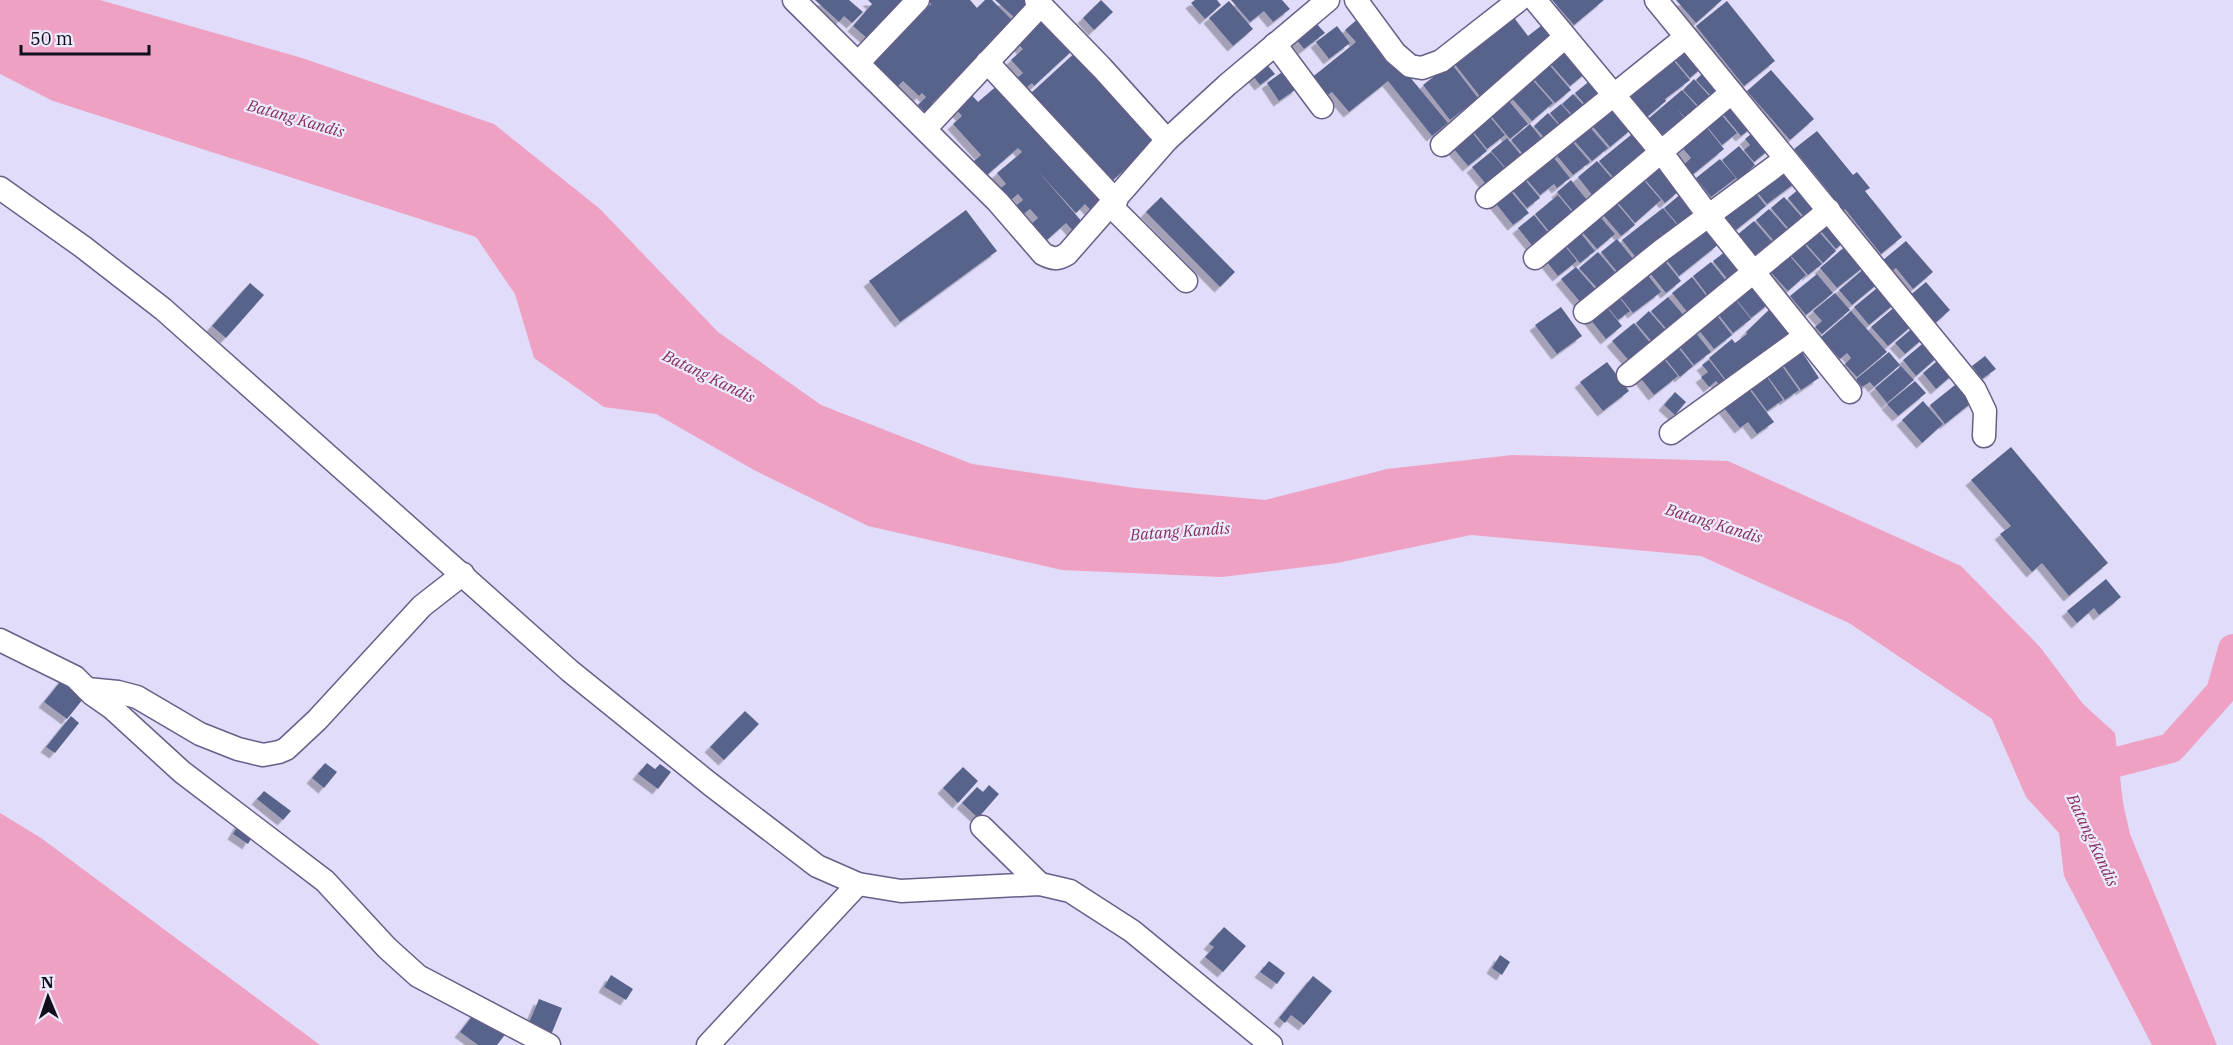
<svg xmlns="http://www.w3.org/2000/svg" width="2233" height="1045" font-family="'IBM Plex Serif',serif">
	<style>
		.water { fill: #efa1c3 }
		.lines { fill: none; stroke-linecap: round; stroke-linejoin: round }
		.river { stroke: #efa1c3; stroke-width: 30 }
		.building { fill: #59648b; filter: url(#shadow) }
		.minor-casing { stroke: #665f88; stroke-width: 25 }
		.minor { stroke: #fff; stroke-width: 22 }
		.labels { text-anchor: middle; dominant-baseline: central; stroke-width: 4.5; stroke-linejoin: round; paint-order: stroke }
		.water-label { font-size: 16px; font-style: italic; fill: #852b5a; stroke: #edebfe }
	</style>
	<defs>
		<filter id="shadow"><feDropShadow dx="-5.5" dy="5.5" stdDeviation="0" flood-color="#0004"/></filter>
	</defs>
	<rect width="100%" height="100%" fill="#e0dcf9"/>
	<g class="water">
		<polygon points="0,0 100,0 302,58 494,124 600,209 718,332 821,405 972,464 1135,488 1265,500 1387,469 1512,455 1728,461 1961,566 2040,647 2083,704 2115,733 2123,803 2130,834 2217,1045 2152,1045 2064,876 2059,833 2026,797 1992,719 1849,623 1701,556 1471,535 1337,563 1222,577 1062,570 868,526 754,470 656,414 604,407 534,358 515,294 476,237 53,101 0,74"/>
		<polygon points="0,813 41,838 320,1045 0,1045"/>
	</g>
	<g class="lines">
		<polyline class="river" points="2078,772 2171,748 2221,692 2233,649"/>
	</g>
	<g class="building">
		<polygon points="815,0 849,0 863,12 852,23 844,16 839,22"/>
		<polygon points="868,0 903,0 869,40 853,26 872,4"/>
		<polygon points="927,0 970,0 977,8 985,0 992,0 1014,22 932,103 937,108 929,116 918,105 926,97 922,93 919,96 903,81 898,86 869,57 918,8 922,13 931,4"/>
		<polygon points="995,0 1031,0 1016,19"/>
		<polygon points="1101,0 1113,12 1094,30 1083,18"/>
		<polygon points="1195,0 1217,0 1221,5 1205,19 1191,3"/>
		<polygon points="1231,0 1282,0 1290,9 1273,22 1264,11 1250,22"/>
		<polygon points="1552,0 1604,0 1574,25"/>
		<polygon points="1676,0 1722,0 1696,23"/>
		<polygon points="1229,1 1253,29 1233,46 1209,18"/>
		<polygon points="1727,1 1775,61 1744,86 1696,26"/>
		<polygon points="1043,13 1075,48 1034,86 1032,83 1026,88 1017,78 1023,73 1011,60 1023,49 1014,40"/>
		<polygon points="1512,15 1528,36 1546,22 1559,38 1482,99 1453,62"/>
		<polygon points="1360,17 1448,123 1432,136 1388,81 1349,112 1332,92 1325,97 1310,79 1356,42 1345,30"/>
		<polygon points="1316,23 1325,33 1304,49 1296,39"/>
		<polygon points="1337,26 1350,43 1329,59 1316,42"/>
		<polygon points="1684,40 1705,65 1690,78 1669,53"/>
		<polygon points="1564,46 1587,72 1570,86 1547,60"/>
		<polygon points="1078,50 1159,139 1111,182 1030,94"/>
		<polygon points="1668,54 1690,80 1665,99 1666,101 1647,117 1625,90"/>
		<polygon points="1264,61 1275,74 1260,85 1250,72"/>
		<polygon points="1546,61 1571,90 1555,103 1530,75"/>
		<polygon points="1451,63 1478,98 1450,120 1423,85"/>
		<polygon points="1707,69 1727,90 1715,100 1696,80"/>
		<polygon points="1285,70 1298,88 1279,101 1267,83"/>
		<polygon points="1771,70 1814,119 1790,140 1747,91"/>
		<polygon points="1529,76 1553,103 1532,121 1508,94"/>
		<polygon points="1592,79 1605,94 1589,109 1575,93"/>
		<polygon points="1694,79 1713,100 1702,110 1683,90"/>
		<polygon points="999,84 1110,198 1093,213 1085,204 1076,213 1037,170 1084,224 1074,232 1066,223 1047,240 1032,223 1038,218 1030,209 1021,216 1014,207 1023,200 1018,194 1010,201 999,189 1006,184 997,173 1022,152 1018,148 987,175 974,161 981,155 953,124 962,116 953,106 969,92 978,102"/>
		<polygon points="1682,90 1701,111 1689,122 1677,109 1690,125 1676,137 1669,129 1662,135 1648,119"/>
		<polygon points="1573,94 1588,110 1577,120 1562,104"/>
		<polygon points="1504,95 1528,124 1510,139 1486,110"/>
		<polygon points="1736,102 1755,125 1741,136 1722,113"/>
		<polygon points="1612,103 1633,128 1610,147 1589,122"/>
		<polygon points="1561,104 1576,121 1565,131 1550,113"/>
		<polygon points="1485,111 1505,135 1487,149 1468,125"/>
		<polygon points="1719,112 1737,133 1722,145 1704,123"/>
		<polygon points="1548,113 1565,132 1550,144 1534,126"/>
		<polygon points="1530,124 1545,143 1527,159 1511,140"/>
		<polygon points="1587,124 1608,148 1592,161 1571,137"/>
		<polygon points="1704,124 1724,149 1691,176 1682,166 1691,158 1679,144"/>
		<polygon points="1467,126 1487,151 1468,166 1448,142"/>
		<polygon points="1637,130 1655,152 1618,183 1599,161"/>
		<polygon points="1756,130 1771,148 1754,162 1744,150 1750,145 1745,139"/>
		<polygon points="1817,131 1853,175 1857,172 1870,188 1865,191 1902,237 1881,254 1845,209 1839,214 1825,196 1830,193 1794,149"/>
		<polygon points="1507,138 1525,160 1510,173 1491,151"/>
		<polygon points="1569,138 1590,162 1573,175 1553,151"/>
		<polygon points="1739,146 1755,165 1738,180 1722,160"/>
		<polygon points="1491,152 1509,173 1490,189 1472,167"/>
		<polygon points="1550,153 1570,178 1557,188 1554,184 1540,195 1523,175"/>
		<polygon points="1720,159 1736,178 1711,197 1696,178"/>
		<polygon points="1597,161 1616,183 1596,200 1578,177"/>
		<polygon points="1782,162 1798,181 1767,204 1752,186"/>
		<polygon points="1655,164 1679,191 1665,203 1641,175"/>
		<polygon points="1522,176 1540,198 1527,208 1509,186"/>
		<polygon points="1640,176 1661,200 1635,223 1614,198"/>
		<polygon points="1571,180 1591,205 1577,216 1557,192"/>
		<polygon points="1804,185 1824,208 1808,222 1788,198"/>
		<polygon points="1751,187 1766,206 1736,230 1724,216"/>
		<polygon points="1508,188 1529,213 1513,225 1493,200"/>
		<polygon points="1682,193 1697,211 1679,226 1664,208"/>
		<polygon points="1558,195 1577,218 1552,235 1535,214"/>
		<polygon points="1161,197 1235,272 1220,287 1146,212"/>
		<polygon points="1784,197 1807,223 1793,234 1771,208"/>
		<polygon points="1613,199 1635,225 1621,236 1599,210"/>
		<polygon points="1663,208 1678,226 1664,237 1658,231 1664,238 1638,260 1622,240"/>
		<polygon points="1769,209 1792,235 1779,247 1756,220"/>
		<polygon points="966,210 997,251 900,322 869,281"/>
		<polygon points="1596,212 1615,234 1597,249 1578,227"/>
		<polygon points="1827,213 1848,238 1836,249 1815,224"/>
		<polygon points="1534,215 1550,235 1534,248 1518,228"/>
		<polygon points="1754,221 1776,246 1759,261 1737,235"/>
		<polygon points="1702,224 1719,244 1679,276 1662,254"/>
		<polygon points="1813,225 1836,251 1823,263 1800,237"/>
		<polygon points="1578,230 1595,251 1580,263 1563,242"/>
		<polygon points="1798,237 1822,264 1808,275 1785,249"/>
		<polygon points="1617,239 1634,260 1618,273 1601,252"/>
		<polygon points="1561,241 1577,261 1558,276 1542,256"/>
		<polygon points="1906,241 1933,272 1913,289 1896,268 1886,276 1877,265"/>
		<polygon points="1848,244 1866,265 1837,288 1820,268"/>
		<polygon points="1730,248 1745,268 1729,281 1713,261"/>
		<polygon points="1784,249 1806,275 1788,291 1765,266"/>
		<polygon points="1598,252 1615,272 1597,288 1579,268"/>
		<polygon points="1660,255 1681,281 1666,293 1645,267"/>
		<polygon points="1711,262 1728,283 1709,297 1693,276"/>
		<polygon points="1867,266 1881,281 1852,305 1839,290"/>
		<polygon points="1576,267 1596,290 1581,303 1561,279"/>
		<polygon points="1643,269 1661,292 1633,313 1615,291"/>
		<polygon points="1817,274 1833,293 1806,315 1790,296"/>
		<polygon points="1692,277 1708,298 1688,313 1672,293"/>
		<polygon points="1751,278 1771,302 1751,318 1732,294"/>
		<polygon points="1926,282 1950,310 1932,326 1908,297"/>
		<polygon points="250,283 264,295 226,338 212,326"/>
		<polygon points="1883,283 1898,301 1869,325 1854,307"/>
		<polygon points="1614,291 1630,311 1618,320 1602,300"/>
		<polygon points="1835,293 1850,310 1822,334 1815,327 1822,321 1813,311"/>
		<polygon points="1731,294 1751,319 1733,333 1713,308"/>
		<polygon points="1668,297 1686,318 1669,332 1651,311"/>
		<polygon points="1602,301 1622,326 1606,339 1586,314"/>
		<polygon points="1897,305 1914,324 1888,346 1871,327"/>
		<polygon points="1773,306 1793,331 1726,380 1709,358 1732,339 1735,343 1747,334 1746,332"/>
		<polygon points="1561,307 1582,336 1557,354 1535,325"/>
		<polygon points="1712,309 1732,335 1714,349 1694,324"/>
		<polygon points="1649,311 1667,332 1653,343 1636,323"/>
		<polygon points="1851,311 1887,352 1857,377 1845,364 1851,358 1847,353 1840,359 1821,337"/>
		<polygon points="1634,323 1652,345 1631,363 1612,341"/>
		<polygon points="1915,326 1925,337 1905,354 1895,343"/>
		<polygon points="1691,327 1711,352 1694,365 1674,340"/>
		<polygon points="1927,340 1940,355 1916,376 1903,360"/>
		<polygon points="1673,341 1693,366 1680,377 1660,352"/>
		<polygon points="1800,349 1819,378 1801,390 1781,362"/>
		<polygon points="1889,352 1900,365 1874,387 1870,382 1862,387 1856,379"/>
		<polygon points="1659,353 1678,376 1654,395 1635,371"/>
		<polygon points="1943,356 1956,372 1936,389 1923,373"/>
		<polygon points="1985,356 1996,369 1982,379 1972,366"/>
		<polygon points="1709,360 1724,379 1718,384 1716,381 1709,387 1701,377 1708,372 1702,365"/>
		<polygon points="1607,362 1629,391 1603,411 1580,382"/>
		<polygon points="1780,363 1799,390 1785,400 1765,373"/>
		<polygon points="1901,366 1914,380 1887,403 1875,388"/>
		<polygon points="1765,374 1783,400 1767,411 1748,385"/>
		<polygon points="1915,381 1926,393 1898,416 1887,404"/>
		<polygon points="1960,381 1975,400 1945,424 1930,405"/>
		<polygon points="1749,389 1774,422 1757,434 1748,422 1740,428 1724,408"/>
		<polygon points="1675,392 1686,402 1675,415 1664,405"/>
		<polygon points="1923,401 1943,424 1922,443 1902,420"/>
		<polygon points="2011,447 2108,563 2069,596 2042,563 2032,572 2000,534 2011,526 1971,480"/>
		<polygon points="2106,579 2121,597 2099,615 2094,608 2077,623 2067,611"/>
		<polygon points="64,677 87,694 67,719 44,702"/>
		<polygon points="745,711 759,724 724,760 710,747"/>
		<polygon points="71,716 79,723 55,753 46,747"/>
		<polygon points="325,763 337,772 324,788 312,778"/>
		<polygon points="647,763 655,769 660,764 671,772 658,789 638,774"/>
		<polygon points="963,767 978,781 958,803 943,788"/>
		<polygon points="989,785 999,794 978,818 962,803 977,787 983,792"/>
		<polygon points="264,791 291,811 283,820 257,799"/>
		<polygon points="240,822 255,832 248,844 233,834"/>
		<polygon points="1224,927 1246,946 1223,972 1205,957 1214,947 1209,944"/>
		<polygon points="1500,955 1510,962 1502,975 1492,968"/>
		<polygon points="1269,961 1285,973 1277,984 1260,972"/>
		<polygon points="611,975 633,989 626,1000 604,987"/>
		<polygon points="1313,976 1332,991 1304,1025 1291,1015 1285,1023 1279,1018"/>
		<polygon points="539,999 562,1008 551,1035 528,1025"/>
		<polygon points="477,1010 507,1032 497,1045 478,1045 460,1032"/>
	</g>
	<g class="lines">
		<g class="minor-casing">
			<g id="minor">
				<path d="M 794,0 L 998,202 L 1043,254 C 1053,259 1057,260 1067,254 L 1167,140 L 1227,85 L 1328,0"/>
				<polyline points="1036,0 1102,68 1167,140"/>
				<polyline points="1356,0 1395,53 1410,66 1422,68 1441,61 1519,0"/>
				<polyline points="1535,0 1662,153 1708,215 1850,392"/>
				<polyline points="1656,0 1975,390 1985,411 1984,436"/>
				<polyline points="1275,44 1322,107"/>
				<polyline points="987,62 1116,201"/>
				<polyline points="858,63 918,0"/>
				<polyline points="925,129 1041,5"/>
				<polyline points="1442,145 1565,37"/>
				<polyline points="0,188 83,247 163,309 570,671 710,784 817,866 858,884 901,891 1040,884 1070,891 1132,931 1271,1045"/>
				<polyline points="1487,197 1686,37"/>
				<polyline points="1111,206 1186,281"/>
				<polyline points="1535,258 1731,93"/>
				<polyline points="1585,312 1662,250 1785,159"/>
				<polyline points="1628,375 1829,210"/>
				<polyline points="1671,433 1805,336"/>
				<polyline points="0,640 75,677 92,694 112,708 182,772 325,881 387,948 418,976 549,1045"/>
				<polyline points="87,689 118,692 137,697 200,734 238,749 263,755 279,752 286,749 317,720 422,606 463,574"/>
				<polyline points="982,827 1040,884"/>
				<polyline points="708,1045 858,884"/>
			</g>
		</g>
		<use href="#minor" class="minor"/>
	</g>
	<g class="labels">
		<g class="water-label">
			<text transform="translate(296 118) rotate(16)">Batang Kandis</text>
			<text transform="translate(709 376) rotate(26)">Batang Kandis</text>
			<text transform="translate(1714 523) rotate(17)">Batang Kandis</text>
			<text transform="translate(1180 531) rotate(-4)">Batang Kandis</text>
			<text transform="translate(2093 840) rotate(65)">Batang Kandis</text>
		</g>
	</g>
	<g transform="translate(48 997) rotate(358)" stroke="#edebfe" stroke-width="4.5" paint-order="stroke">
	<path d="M0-4.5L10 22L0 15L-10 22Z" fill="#110e1d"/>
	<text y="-9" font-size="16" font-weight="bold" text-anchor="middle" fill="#110e1d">N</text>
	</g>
	<path d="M21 45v9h128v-9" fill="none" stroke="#110e1d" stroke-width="3"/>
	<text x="30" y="45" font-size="18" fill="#110e1d" stroke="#edebfe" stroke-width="4.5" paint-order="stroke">50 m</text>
</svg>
